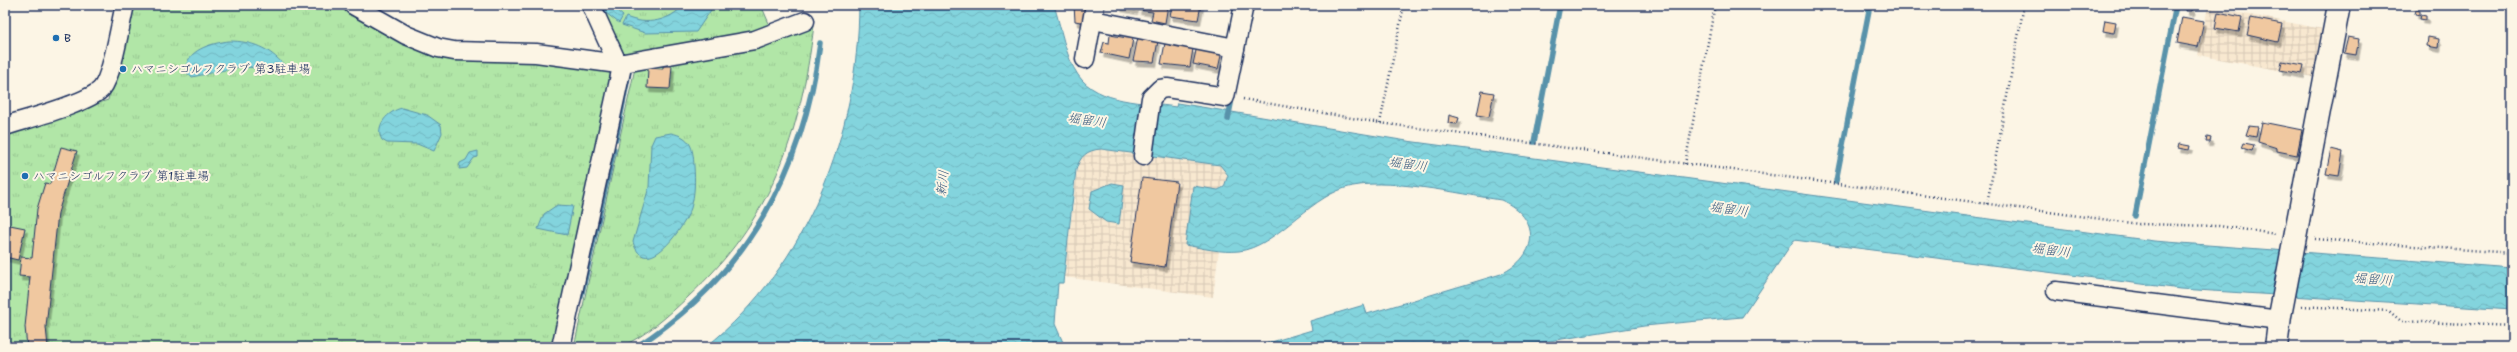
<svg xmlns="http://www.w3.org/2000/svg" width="2517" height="352" font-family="'Shantell Sans','Klee One',sans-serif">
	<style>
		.industrial { fill: url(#industrial-grid) }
		.grass { fill: url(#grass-tufts); stroke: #668a82 }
		.water { fill: url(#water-waves); stroke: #5992aa }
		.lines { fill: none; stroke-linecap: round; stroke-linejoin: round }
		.stream { stroke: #5992aa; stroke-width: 5.5 }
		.building { fill: #f0c8a0; stroke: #1b2f5e; filter: url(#shadow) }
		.minor-casing { stroke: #1b2f5e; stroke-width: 21 }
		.tertiary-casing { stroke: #1b2f5e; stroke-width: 25 }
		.path { stroke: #1b2f5e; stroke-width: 2.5; stroke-dasharray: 1 3; stroke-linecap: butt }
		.minor { stroke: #fcf5e5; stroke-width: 18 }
		.tertiary { stroke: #fcf5e5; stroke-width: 22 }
		.poi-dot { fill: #1f6fb2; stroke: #fcf5e5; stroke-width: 1.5 }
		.labels { text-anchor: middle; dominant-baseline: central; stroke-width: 4; stroke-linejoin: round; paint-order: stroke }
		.poi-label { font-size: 12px; fill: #1b2f5e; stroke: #fcf5e5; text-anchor: start }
		.water-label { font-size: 13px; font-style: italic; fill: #35587e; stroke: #fcf5e5 }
	</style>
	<defs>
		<pattern id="industrial-grid" width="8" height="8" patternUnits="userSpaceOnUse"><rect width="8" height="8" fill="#f8e8d0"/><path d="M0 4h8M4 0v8" fill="none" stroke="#d4c7b5"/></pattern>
		<pattern id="grass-tufts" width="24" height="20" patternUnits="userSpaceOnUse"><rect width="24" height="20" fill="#b1e6a7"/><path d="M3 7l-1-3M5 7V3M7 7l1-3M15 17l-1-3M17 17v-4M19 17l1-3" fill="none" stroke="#98c692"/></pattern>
		<pattern id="water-waves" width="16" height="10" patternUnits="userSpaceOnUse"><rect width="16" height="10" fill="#83d4dd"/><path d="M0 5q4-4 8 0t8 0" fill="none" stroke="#71b6c0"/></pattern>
		<filter id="shadow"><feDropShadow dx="2.5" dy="4.5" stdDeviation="0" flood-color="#0004"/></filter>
	</defs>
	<rect width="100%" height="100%" fill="#fcf5e5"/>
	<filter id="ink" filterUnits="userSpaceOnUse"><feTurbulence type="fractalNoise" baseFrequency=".025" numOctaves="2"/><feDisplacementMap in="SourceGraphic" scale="8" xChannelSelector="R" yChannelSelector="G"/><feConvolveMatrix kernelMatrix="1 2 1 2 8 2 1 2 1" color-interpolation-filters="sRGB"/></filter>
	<g filter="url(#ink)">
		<g class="industrial">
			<polygon points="2208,7 2323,29 2314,77 2198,55"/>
			<polygon points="1101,149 1220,165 1226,169 1228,182 1218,190 1185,245 1219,250 1213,297 1064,277 1078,161 1084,154 1092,150"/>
		</g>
		<g class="grass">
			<polygon points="130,5 336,5 403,43 436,56 535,61 614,71 554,347 5,347 5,134 108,100"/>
			<polygon points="601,5 761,5 771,28 625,56"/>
			<path d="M 814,25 C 800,136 772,219 688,297 C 669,315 646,336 622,346 C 613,350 585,347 574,347 L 635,68 L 783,38 Z"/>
		</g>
		<g class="water">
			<polygon points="602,5 610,5 623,16 619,23 606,13"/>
			<path d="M 684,5 L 711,5 L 711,10 L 696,32 L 645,33 L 622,25 L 626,17 C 647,26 669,21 684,5 Z"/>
			<path d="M 859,5 L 1054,5 C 1061,27 1065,56 1078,75 C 1098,104 1145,102 1176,107 L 1177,103 L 1407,141 L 2154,241 L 2512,268 L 2512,310 L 2181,289 L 1794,240 L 1742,317 L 1644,326 L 1512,347 L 1215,347 L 1225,344 L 1258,346 L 1312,330 L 1310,321 L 1364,305 L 1367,314 L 1501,274 C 1540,255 1541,218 1501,200 C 1460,194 1383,176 1345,188 C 1307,200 1275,247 1239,251 C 1221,253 1202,248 1185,245 L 1193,186 L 1218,190 L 1224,187 L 1228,175 L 1220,165 L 1101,149 C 1087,150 1080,156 1076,170 L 1063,283 L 1058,283 L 1055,324 L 1065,347 L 706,347 C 809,264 858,134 859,5 Z"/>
			<path d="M 229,41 C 252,41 269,48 284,65 L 283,69 L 239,67 L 192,77 L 186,72 C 184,50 212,43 229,41 Z"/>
			<path d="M 402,108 L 427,115 L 441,125 L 442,133 L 434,151 L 417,144 L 387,143 L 382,140 C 374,126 388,111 402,108 Z"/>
			<path d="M 671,133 C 691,137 693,147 694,166 C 695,180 695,194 691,208 C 685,226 646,283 633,242 L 649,187 L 651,145 L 655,136 Z"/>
			<polygon points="478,151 478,157 474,158 467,168 459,169 460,163 466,160 470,153"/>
			<polygon points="1112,183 1124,185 1119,224 1106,222 1089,209 1092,191"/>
			<polygon points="557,205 573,206 567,235 538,229 544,214"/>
		</g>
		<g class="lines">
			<g class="stream">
				<polyline points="1228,119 1231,104"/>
				<polyline points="616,139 629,72"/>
				<polyline points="1534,142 1560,5"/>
				<polyline points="1836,181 1870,5"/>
				<polyline points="2135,216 2176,5"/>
				<polyline points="581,297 614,149"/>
				<path d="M 636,347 C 746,277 804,170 820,43"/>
			</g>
		</g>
		<g class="building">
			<polygon points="1074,5 1087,5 1086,23 1075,21"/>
			<polygon points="1120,5 1137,5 1135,10 1119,7"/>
			<polygon points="1139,5 1168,5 1165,23 1151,20 1153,12 1138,10"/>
			<polygon points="1172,5 1201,5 1198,20 1170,16"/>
			<polygon points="2187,5 2193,5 2192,11 2186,11"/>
			<polygon points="2416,10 2420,11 2420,15 2415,14"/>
			<polygon points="2218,12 2242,17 2239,32 2215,28"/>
			<polygon points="2421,15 2426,16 2426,20 2420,19"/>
			<polygon points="2182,17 2204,21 2198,47 2177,43"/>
			<polygon points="2251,18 2282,24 2278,42 2247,35"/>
			<polygon points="2105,20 2116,22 2114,33 2103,31"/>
			<polygon points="1110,35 1133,39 1129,59 1101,53 1104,42 1109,43"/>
			<polygon points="1138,37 1158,41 1154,62 1133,61"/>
			<polygon points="2348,37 2359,39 2356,55 2344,53"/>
			<polygon points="2428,37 2439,39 2438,48 2427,46"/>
			<polygon points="1166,38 1183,43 1182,47 1193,49 1190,67 1161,64"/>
			<polygon points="1197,46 1222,51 1218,69 1193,64"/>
			<polygon points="2282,61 2304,65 2302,74 2280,70"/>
			<polygon points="663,66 672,66 670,89 647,88 648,68 663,69"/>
			<polygon points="1482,91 1494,93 1489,117 1477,115"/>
			<polygon points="1449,115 1459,118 1457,124 1448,123"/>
			<polygon points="2262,122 2302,130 2297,155 2277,151 2277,148 2258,142"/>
			<polygon points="2249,126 2258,127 2256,137 2246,135"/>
			<polygon points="2207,137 2211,138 2210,142 2206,142"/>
			<polygon points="2244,143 2254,145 2252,151 2242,148"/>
			<polygon points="2179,144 2190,146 2189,150 2178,148"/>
			<polygon points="61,147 77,151 58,213 46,327 48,347 27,347 25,327 30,277 19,276 21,257 32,258 37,209 45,183 50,184"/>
			<polygon points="2331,149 2343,152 2339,176 2326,174"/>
			<polygon points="1142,178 1177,182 1165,267 1130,262"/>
			<polygon points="5,224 25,228 18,260 5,257"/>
		</g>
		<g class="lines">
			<g class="minor-casing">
				<g id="minor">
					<polyline points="353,5 406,35 438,48 454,51 536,53 618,64 755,40 805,21"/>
					<polyline points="1093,20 1235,48"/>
					<polyline points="1085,59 1095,5"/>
					<path d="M 5,126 C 26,119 90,103 102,88 C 113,74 120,24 125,5"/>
					<polyline points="1143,156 1151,98 1160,89 1167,88 1225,97 1244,5"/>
					<polyline points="2056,291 2279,320"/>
					<polyline points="561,347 621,71 591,5"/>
				</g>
			</g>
			<g class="tertiary-casing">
				<polyline id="tertiary" points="2276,347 2280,316 2339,5"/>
			</g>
			<g class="path">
				<polyline points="1243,99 1380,123 2139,224 2219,226 2276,234"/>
				<polyline points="1380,123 1404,5"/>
				<polyline points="1685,164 1715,5"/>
				<polyline points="1987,204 2024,5"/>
				<polyline points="2315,239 2512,253"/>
				<polyline points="2302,306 2389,311 2401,321 2512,326"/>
			</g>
			<use href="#minor" class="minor"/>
			<use href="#tertiary" class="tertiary"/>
		</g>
	</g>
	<g class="poi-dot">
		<circle cx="56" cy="38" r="4"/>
		<circle cx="123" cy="69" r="4"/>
		<circle cx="25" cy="176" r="4"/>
	</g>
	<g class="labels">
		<g class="poi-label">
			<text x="64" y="38">B</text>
			<text x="131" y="69">ハマニシゴルフクラブ 第3駐車場</text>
			<text x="33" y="176">ハマニシゴルフクラブ 第1駐車場</text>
		</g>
		<g class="water-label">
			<text transform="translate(1087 120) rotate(8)">堀留川</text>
			<text transform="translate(1408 164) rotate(8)">堀留川</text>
			<text transform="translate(942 183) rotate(-83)">新川</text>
			<text transform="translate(1729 209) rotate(8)">堀留川</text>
			<text transform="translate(2051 250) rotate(7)">堀留川</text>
			<text transform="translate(2373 279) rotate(4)">堀留川</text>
		</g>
	</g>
	<rect width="2517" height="352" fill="none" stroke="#fcf5e5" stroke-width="20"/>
	<rect x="10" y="10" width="2497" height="332" fill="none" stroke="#1b2f5e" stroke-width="1.5" filter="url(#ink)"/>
</svg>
